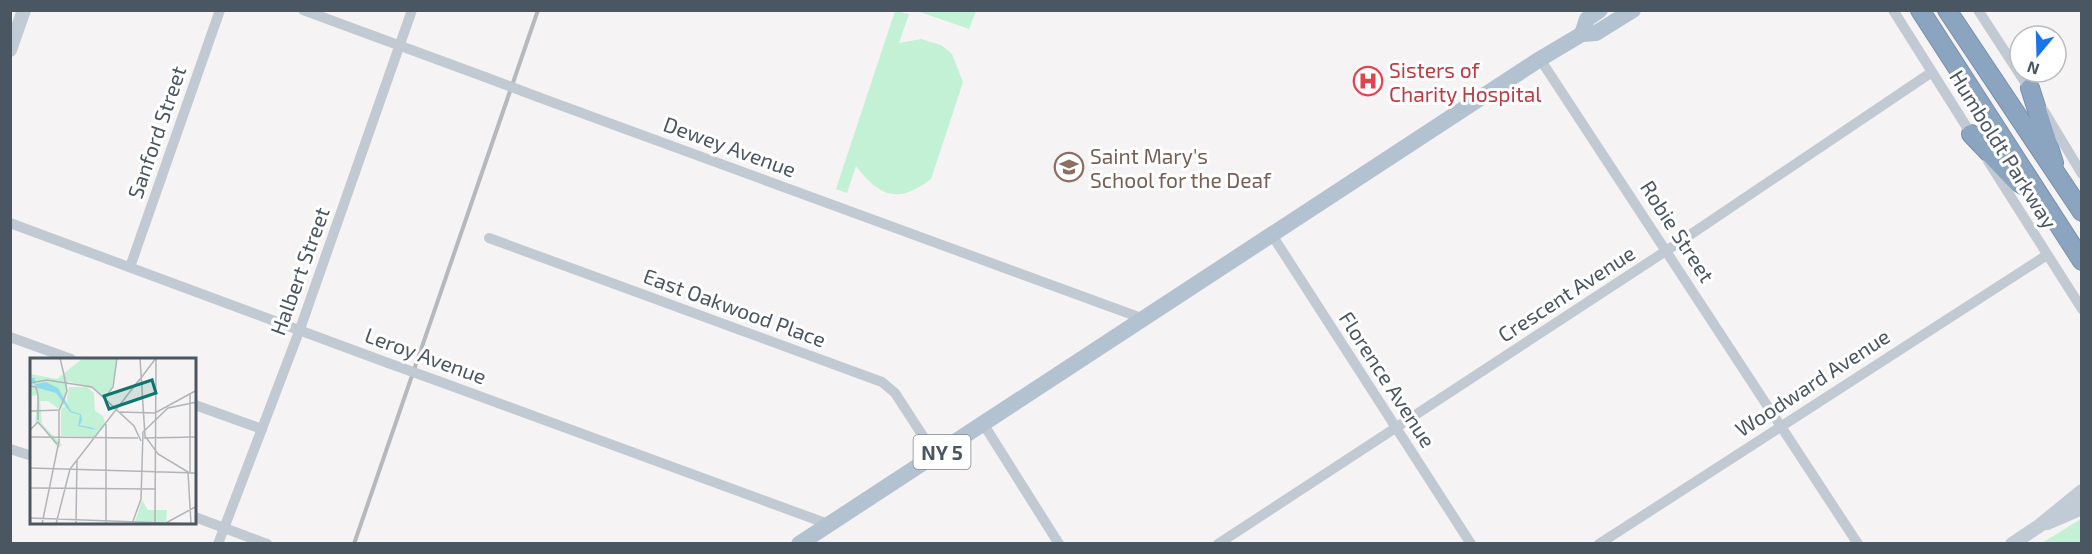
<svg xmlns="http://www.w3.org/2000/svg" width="2092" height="554" font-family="'Exo 2',sans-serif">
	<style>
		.green { fill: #c3f1d5 }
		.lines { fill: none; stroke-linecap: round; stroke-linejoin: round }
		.highway-casing { stroke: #7690ad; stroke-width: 20 }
		.street { stroke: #c1cad2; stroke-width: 10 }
		.secondary { stroke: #c1cbd6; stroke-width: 14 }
		.primary { stroke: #b3c2d1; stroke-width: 16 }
		.highway { stroke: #8ba5c1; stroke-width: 18 }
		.rail { stroke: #b5b8bd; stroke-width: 4 }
		.street-bridge { stroke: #c1cad2; stroke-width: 10 }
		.labels { text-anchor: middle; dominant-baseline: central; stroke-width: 6; stroke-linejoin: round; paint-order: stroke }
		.shield { fill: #fff; stroke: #808990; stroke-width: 1.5 }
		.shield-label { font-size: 20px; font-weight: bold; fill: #4a5661 }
		.health-label { font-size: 21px; fill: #be3a42; stroke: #fff; text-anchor: start }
		.street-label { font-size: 21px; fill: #4a5661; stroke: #fff }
		.education-label { font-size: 21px; fill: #785e54; stroke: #fff; text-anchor: start }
		.inset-road { fill: none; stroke: #b1b4b9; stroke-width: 1.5 }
		.view { fill: #0f766e; fill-opacity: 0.15; stroke: #0f766e; stroke-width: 3 }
		.inset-edge { fill: none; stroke: #4a5661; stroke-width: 3 }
	</style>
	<rect width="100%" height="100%" fill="#f5f3f3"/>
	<g class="green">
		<path d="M 895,11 L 909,14 L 899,43 L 921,39 L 941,45 L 952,54 L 963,82 L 931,179 C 897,205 879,196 856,166 L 847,193 L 836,189 Z"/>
		<polygon points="917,11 976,11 969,29"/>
		<polygon points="2081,519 2081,543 2042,543"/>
	</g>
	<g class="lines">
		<g class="highway-casing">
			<g id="highway">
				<polyline points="1920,10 2082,261"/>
				<polyline points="1947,10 2082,212"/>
				<polyline points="2030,88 2054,163"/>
				<polyline points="1971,134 2016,181 2036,193"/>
			</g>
		</g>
		<g class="street">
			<polyline points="303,10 485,77"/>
			<polyline points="1893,10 1973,137"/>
			<polyline points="1978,10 2032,93"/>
			<polyline points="1540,59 1858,544"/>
			<polyline points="538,97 1144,319"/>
			<polyline points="2044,111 2082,174"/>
			<polyline points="1988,161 2082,309"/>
			<polyline points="10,223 388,363"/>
			<polyline points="1272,235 1471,544"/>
			<polyline points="489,238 882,382 895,393 936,456"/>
			<polyline points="130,267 220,10"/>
			<polyline points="10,337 71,359"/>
			<polyline points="438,381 828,524"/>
			<polyline points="195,405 262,429"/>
			<polyline points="984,425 1059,544"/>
			<polyline points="10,449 32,456"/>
			<polyline points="195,517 267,544"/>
			<polyline points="218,544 300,329 412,10"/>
			<polyline points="1218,544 1675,245 1932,72"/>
			<polyline points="1599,544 2047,255"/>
		</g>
		<g class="secondary">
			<polyline points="10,50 24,10"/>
			<polyline points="2047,523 2082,508"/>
			<polyline points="2012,544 2039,526 2082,491"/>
		</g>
		<g class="primary">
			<polyline points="1582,34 1587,19 1600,10"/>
			<polyline points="799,544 1540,59 1582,34 1596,33 1633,10"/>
		</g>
		<use href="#highway" class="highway"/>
		<polyline class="rail" points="354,544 538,10"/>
		<g class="street-bridge">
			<polyline points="485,77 538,97"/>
			<polyline points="388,363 438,381"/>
		</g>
	</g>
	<defs>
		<g id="hospital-ring" transform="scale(1.5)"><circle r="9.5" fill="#fff" stroke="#e0444e" stroke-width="1.5"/><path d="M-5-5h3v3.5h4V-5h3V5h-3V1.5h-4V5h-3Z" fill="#e0444e"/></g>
		<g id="school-ring" transform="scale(1.5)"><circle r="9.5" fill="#fff" stroke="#8d6e63" stroke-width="1.5"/><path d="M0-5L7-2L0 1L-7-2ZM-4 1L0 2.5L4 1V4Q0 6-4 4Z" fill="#8d6e63"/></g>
	</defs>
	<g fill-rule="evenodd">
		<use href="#hospital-ring" x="1368" y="81"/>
		<use href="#school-ring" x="1069" y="167"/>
	</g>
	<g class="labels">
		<rect class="shield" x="913.5" y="435" width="57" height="34" rx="4.5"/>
		<g class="shield-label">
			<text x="942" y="452">NY 5</text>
		</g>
		<g class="health-label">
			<text x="1389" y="69">Sisters of<tspan x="1389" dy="24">Charity Hospital</tspan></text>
		</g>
		<g class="street-label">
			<text transform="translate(156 132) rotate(-71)">Sanford Street</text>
			<text transform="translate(730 146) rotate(20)">Dewey Avenue</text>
			<text transform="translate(2004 149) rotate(58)">Humboldt Parkway</text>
			<text transform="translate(1678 231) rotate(57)">Robie Street</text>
			<text transform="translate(299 271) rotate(-70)">Halbert Street</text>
			<text transform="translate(1566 293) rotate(-33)">Crescent Avenue</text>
			<text transform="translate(735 307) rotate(20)">East Oakwood Place</text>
			<text transform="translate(426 355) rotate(20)">Leroy Avenue</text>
			<text transform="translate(1388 379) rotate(57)">Florence Avenue</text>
			<text transform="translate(1812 382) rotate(-33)">Woodward Avenue</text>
		</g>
		<g class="education-label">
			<text x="1090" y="155">Saint Mary's<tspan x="1090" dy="24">School for the Deaf</tspan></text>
		</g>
	</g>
	<g transform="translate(30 358)">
		<rect width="166" height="166" fill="#f5f3f3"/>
		<path d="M 53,0 L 87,0 L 82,29 L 74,40 L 66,32 L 38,23 L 35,46 L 29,51 L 18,43 L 10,43 L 12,66 L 32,87 L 28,90 L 11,67 L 5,66 L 8,37 L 2,38 L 2,51 L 0,16 L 27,21 ZM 39,29 L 57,29 L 64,35 L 65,53 L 73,58 L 75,65 L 64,79 L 31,78 L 31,51 L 36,47 ZM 112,142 L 118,152 L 137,152 L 136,165 L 105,164 Z" fill="#c3f1d5"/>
		<path d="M 4,19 L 6,26 L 16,24 L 28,30 L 41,53 L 50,56 L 51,57 L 52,61 L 51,65 L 49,67 L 63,70 L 66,72 L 48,68 L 50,57 L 40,54 L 26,35 L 8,30 L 0,22 Z" fill="#90daee"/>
		<path class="inset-road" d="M 30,0 L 35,21M 110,0 L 115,78 L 128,96 L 158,114 L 161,166M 108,24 L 126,0M 0,25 L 17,22 L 62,29 L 104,68 L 111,83M 0,28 L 6,29 L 8,37 L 8,62M 160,36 L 160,115M 74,41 L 83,29 L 87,0M 0,53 L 30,52M 90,54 L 125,55 L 167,32M 76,66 L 76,166M 0,72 L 8,64 L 27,86M 0,79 L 108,80M 114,80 L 167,79M 29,85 L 29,53 L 37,33 L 34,18M 0,110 L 167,115M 0,130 L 126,131M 0,160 L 134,165M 136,165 L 167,166M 12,166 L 29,83M 26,166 L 40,111 L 109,22M 46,166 L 47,102M 102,166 L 111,141 L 113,74 L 138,50 L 167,44M 125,166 L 126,1M 134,166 L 167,148"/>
		<path class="view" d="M 122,22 L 126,35 L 79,51 L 74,38 Z"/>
		<rect width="166" height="166" class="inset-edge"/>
	</g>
	<rect width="2092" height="554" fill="none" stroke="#4a5661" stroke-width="24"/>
	<g transform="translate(2038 54) rotate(199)"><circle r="28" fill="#ffffff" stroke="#b7bbc0" stroke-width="1.5"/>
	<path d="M0-4.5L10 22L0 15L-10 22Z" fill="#1a73e8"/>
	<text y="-9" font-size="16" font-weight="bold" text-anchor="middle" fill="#4a5661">N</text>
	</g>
</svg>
